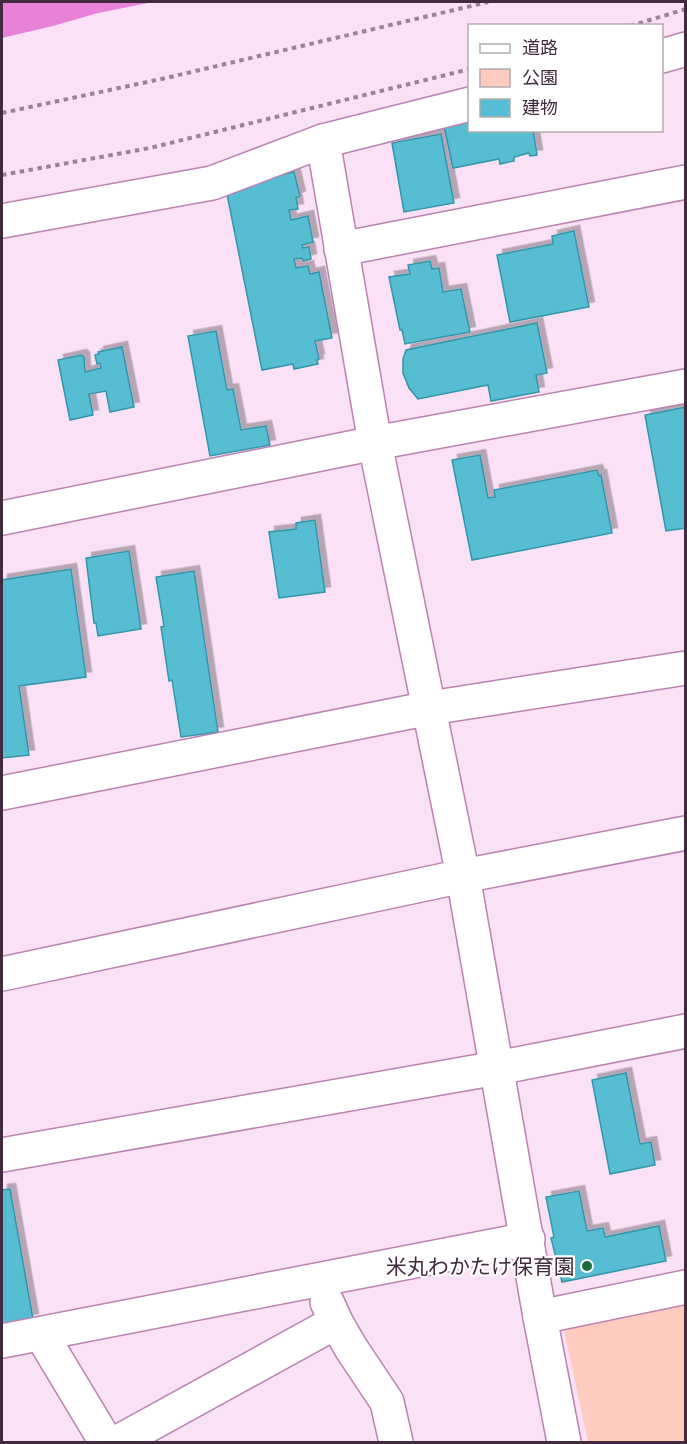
<svg xmlns="http://www.w3.org/2000/svg" width="687" height="1444" font-family="'PT Serif','Noto Sans JP',serif">
	<style>
		.green { fill: #ffcbbf }
		.water { fill: #e881d8 }
		.building { fill: #57bdd2; stroke: #3396a9; stroke-width: 1.5; filter: url(#shadow) }
		.lines { fill: none; stroke-linecap: round; stroke-linejoin: round }
		.minor-casing { stroke: #bb82b1; stroke-width: 36 }
		.path { stroke: #9a8396; stroke-width: 4; stroke-dasharray: 4.5 4.5; stroke-linecap: butt }
		.minor { stroke: #fff; stroke-width: 33 }
		.poi-dot { fill: #1a6c3d; stroke: #fff; stroke-width: 2 }
		.labels { text-anchor: middle; dominant-baseline: central; stroke-width: 4.5; stroke-linejoin: round; paint-order: stroke }
		.poi-label { font-size: 21px; fill: #412a3d; stroke: #fff; text-anchor: end }
	</style>
	<defs>
		<filter id="shadow"><feDropShadow dx="5.5" dy="-5.5" stdDeviation="0" flood-color="#0004"/></filter>
	</defs>
	<rect width="100%" height="100%" fill="#fae1f5"/>
	<polygon class="green" points="685,1300 685,1442 588,1442 563,1325"/>
	<polygon class="water" points="2,2 153,2 98,13 53,26 2,38"/>
	<g class="building">
		<polygon points="470,121 470,130 533,130 537,155 530,156 529,153 514,157 514,161 500,164 499,159 453,168 444,126"/>
		<polygon points="441,134 454,203 404,212 392,143"/>
		<polygon points="222,169 249,181 294,172 300,196 296,198 298,209 289,210 291,220 308,216 313,242 302,245 303,248 309,247 311,259 303,261 302,258 294,259 296,268 308,266 310,274 319,272 332,338 315,341 319,359 317,360 318,364 294,369 293,364 262,370"/>
		<polygon points="574,231 589,307 510,322 497,255 553,244 552,236"/>
		<polygon points="430,261 432,269 439,268 443,292 461,289 470,332 405,344 402,330 400,330 389,277 410,274 408,265"/>
		<polygon points="537,323 547,373 536,375 539,392 491,401 488,385 418,399 409,388 403,373 403,359 406,350"/>
		<polygon points="216,331 227,390 233,389 241,430 266,426 270,445 210,456 188,336"/>
		<polygon points="122,347 134,407 110,412 106,391 89,394 93,415 70,420 58,360 81,355 84,357 85,372 101,368 100,363 97,364 95,355 99,354 98,352"/>
		<polygon points="686,407 686,528 666,531 645,415"/>
		<polygon points="480,455 488,498 495,497 494,490 597,470 599,476 601,475 612,533 472,560 452,460"/>
		<polygon points="315,520 325,592 279,598 269,532 296,529 296,523"/>
		<polygon points="129,551 141,629 98,636 96,623 94,623 86,558"/>
		<polygon points="71,569 86,677 19,686 29,755 2,758 2,580"/>
		<polygon points="194,571 218,732 181,737 172,680 169,681 161,627 164,626 156,577"/>
		<polygon points="626,1073 640,1144 651,1142 655,1165 610,1174 592,1080"/>
		<polygon points="10,1189 33,1319 2,1325 2,1190"/>
		<polygon points="579,1191 587,1231 603,1228 605,1237 659,1226 666,1261 562,1282 551,1238 554,1237 546,1197"/>
	</g>
	<g class="lines">
		<g class="minor-casing">
			<g id="minor">
				<polyline points="662,56 686,49"/>
				<polyline points="323,141 375,443 463,876 540,1317 564,1442"/>
				<polyline points="2,221 212,183 323,141 470,104"/>
				<polyline points="341,249 686,182"/>
				<polyline points="2,518 375,443 686,386"/>
				<polyline points="2,793 430,708 686,668"/>
				<polyline points="2,974 463,876 686,833"/>
				<polyline points="2,1155 497,1068 686,1031"/>
				<polyline points="327,1302 336,1322 351,1348 387,1402 396,1442"/>
				<polyline points="540,1317 686,1287"/>
				<polyline points="41,1334 106,1442"/>
				<polyline points="2,1341 528,1239"/>
				<polyline points="118,1442 336,1322"/>
			</g>
		</g>
		<g class="path">
			<polyline points="630,26 686,9"/>
			<polyline points="2,113 166,78 488,2"/>
			<polyline points="2,175 150,148 470,69"/>
		</g>
		<use href="#minor" class="minor"/>
	</g>
	<circle class="poi-dot" cx="587" cy="1266" r="6"/>
	<g class="labels">
		<g class="poi-label">
			<text x="575" y="1266">米丸わかたけ保育園</text>
		</g>
	</g>
	<rect width="687" height="1444" fill="none" stroke="#412a3d" stroke-width="6"/>
	<rect x="468" y="24" width="195" height="108" fill="#ffffff" stroke="#b3aab1" stroke-width="1.5"/>
	<rect x="480" y="44" width="30" height="9" fill="#ffffff" stroke="#b3aab1" stroke-width="1.5"/>
	<text x="522" y="54" font-size="18" fill="#412a3d">道路</text>
	<rect x="480" y="69" width="30" height="18" fill="#ffcbbf" stroke="#b3aab1" stroke-width="1.5"/>
	<text x="522" y="84" font-size="18" fill="#412a3d">公園</text>
	<rect x="480" y="99" width="30" height="18" fill="#57bdd2" stroke="#b3aab1" stroke-width="1.5"/>
	<text x="522" y="114" font-size="18" fill="#412a3d">建物</text>
</svg>
